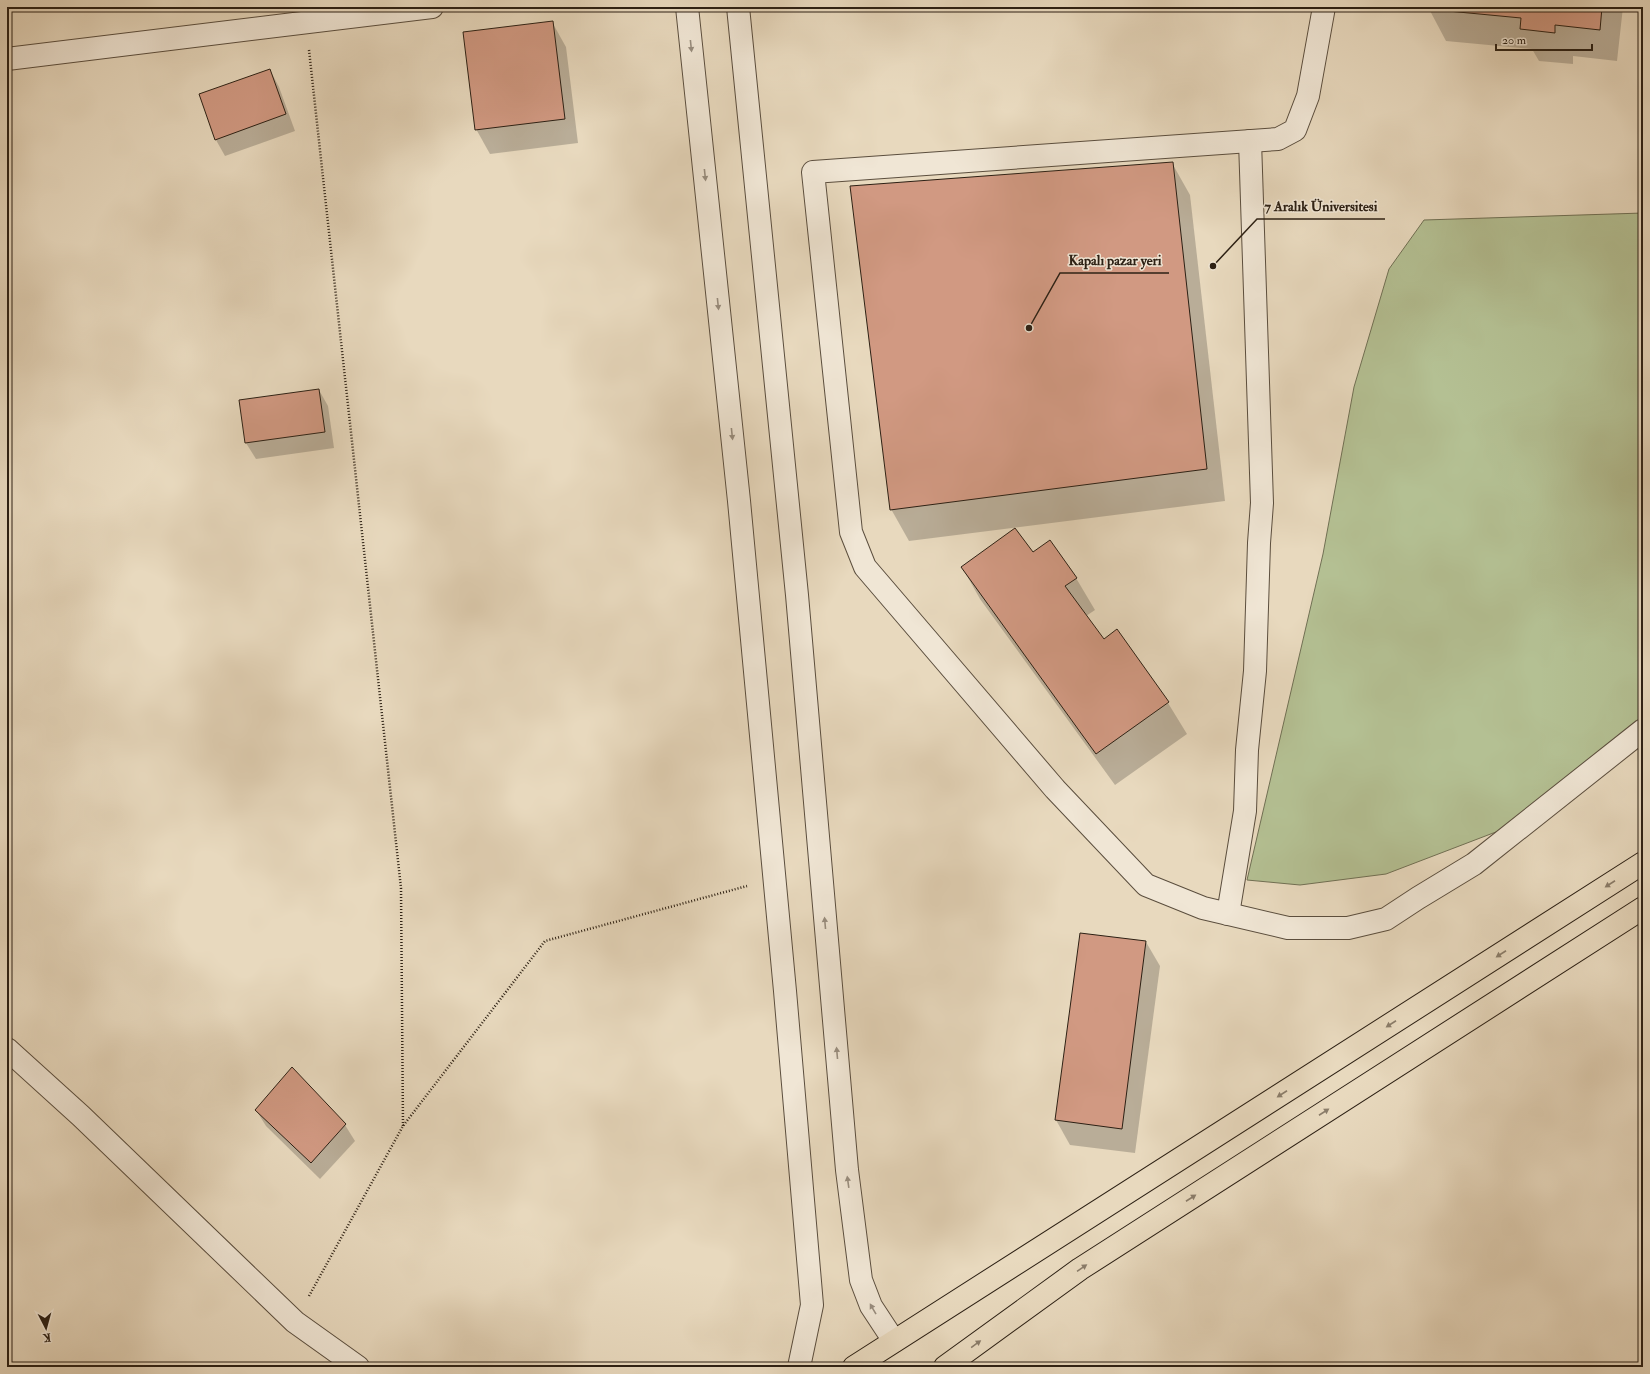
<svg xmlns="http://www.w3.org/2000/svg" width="1650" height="1374" font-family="'IM FELL Double Pica',serif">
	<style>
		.green { fill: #b4c093; stroke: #707054 }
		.shadow { fill: #0003 }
		.building { fill: #d19982; stroke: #2c2014 }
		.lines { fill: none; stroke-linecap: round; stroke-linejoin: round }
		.minor-casing { stroke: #5b4e3e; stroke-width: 24 }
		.major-casing { stroke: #2c2014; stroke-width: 24 }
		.path { stroke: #2c2014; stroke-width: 2.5; stroke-dasharray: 1 2; stroke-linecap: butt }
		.minor { stroke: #f0e6d5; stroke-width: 22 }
		.major { stroke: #e8d9be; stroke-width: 22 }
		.oneway { fill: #988d7e }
		.oneway2 { fill: #8a7c69 }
		.leader { fill: none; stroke: #2c2014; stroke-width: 1.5 }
		.callout-dot { fill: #2c2014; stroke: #f0e6d5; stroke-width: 1.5 }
		.callout-label { font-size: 14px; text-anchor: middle; font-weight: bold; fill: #2c2014; stroke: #f0e6d5; stroke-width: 3; stroke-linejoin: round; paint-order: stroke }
	</style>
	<rect width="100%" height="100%" fill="#e8d9be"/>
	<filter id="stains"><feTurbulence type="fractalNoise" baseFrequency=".005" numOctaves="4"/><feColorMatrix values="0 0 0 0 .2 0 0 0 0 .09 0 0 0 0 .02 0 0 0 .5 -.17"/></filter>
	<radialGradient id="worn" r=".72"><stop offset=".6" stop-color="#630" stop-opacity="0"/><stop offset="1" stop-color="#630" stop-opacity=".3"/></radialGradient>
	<polygon class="green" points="1643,213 1643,733 1522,822 1386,874 1300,885 1247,880 1323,554 1354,387 1389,269 1424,220"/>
	<g class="shadow">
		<polygon points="1428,7 1623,7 1617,61 1573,56 1573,64 1539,61 1532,49 1446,41"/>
		<polygon points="552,22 566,47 578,143 490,154 476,129"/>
		<polygon points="270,70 279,87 295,131 225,156 216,140"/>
		<polygon points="1172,163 1190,195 1225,501 909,541 891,509"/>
		<polygon points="319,390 328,406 334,448 256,459 246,443 240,400"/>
		<polygon points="1049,541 1076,578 1095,610 1086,616 1104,641 1117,631 1168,703 1187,734 1115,785 980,599 962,567 1033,554"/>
		<polygon points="1080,934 1146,942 1160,966 1135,1153 1070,1145 1056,1120"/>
		<polygon points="292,1068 345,1125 355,1141 320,1179 266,1126 256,1110"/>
	</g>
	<g class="building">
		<polygon points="1427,7 1602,7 1600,30 1555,25 1555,33 1520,29 1521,18 1427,9"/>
		<polygon points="553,21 565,119 475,130 463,32"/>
		<polygon points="270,69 286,114 215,140 199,94"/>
		<polygon points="1173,162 1207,469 890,510 850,186"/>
		<polygon points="319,389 325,432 245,443 239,400"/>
		<polygon points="1015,528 1033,552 1050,540 1077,578 1065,586 1104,639 1117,629 1169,702 1096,754 961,567"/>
		<polygon points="1080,933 1146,941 1122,1129 1055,1120"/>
		<polygon points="292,1067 346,1124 311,1163 255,1110"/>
	</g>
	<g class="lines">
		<g class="minor-casing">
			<g id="minor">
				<polyline points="687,7 739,501 785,991 812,1305 799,1367"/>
				<polyline points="738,7 797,595 847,1170 861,1280 871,1306 894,1341"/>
				<polyline points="1324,7 1308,96 1295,130 1278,139 813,172 851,532 865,567 1055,789 1146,885 1203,908 1288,928 1348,928 1386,919 1418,898 1474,864 1643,730"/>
				<polyline points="7,59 432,7"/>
				<polyline points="1228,914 1245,811 1247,750 1255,671 1259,543 1262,503 1250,141"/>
				<polyline points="7,1049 81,1116 295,1322 358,1367"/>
			</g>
		</g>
		<g class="major-casing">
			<g id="major">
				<polyline points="854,1367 1643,863"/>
				<polyline points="945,1367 1080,1269 1643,908"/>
			</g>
		</g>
		<g class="path">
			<polyline points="309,50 401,888 403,1126"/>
			<polyline points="309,1296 403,1126 545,941 747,886"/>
		</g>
		<use href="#minor" class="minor"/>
		<use href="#major" class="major"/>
	</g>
	<defs><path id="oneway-solid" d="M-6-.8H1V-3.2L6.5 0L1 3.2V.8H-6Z"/></defs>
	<g class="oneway">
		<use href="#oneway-solid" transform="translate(691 46) rotate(84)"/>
		<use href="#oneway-solid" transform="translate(705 175) rotate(84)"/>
		<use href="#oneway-solid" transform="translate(718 304) rotate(84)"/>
		<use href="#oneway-solid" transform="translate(732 434) rotate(84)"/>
		<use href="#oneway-solid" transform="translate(825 923) rotate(-95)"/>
		<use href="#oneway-solid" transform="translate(837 1053) rotate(-95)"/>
		<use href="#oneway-solid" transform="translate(848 1182) rotate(-98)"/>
		<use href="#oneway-solid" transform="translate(873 1309) rotate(-120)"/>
	</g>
	<g class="oneway2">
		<use href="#oneway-solid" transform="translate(1610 884) rotate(147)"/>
		<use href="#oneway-solid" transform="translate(1501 954) rotate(147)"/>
		<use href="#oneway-solid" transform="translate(1391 1024) rotate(147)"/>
		<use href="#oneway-solid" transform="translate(1282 1094) rotate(147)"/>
		<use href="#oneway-solid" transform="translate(1324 1112) rotate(-33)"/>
		<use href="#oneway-solid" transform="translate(1191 1198) rotate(-33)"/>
		<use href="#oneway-solid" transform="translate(1082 1268) rotate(-34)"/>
		<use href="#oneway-solid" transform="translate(976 1344) rotate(-36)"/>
	</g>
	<path class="leader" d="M1213 266L1257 219H1385M1029 328L1060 273H1169"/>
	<g class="callout-dot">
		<circle cx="1213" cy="266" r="4"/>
		<circle cx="1029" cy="328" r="4"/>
	</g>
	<g class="callout-label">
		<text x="1321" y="211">7 Aralık Üniversitesi</text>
		<text x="1115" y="265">Kapalı pazar yeri</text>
	</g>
	<rect width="1650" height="1374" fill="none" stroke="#e8d9be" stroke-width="24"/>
	<rect x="8" y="8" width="1634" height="1358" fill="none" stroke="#2c2014" stroke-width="2"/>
	<rect x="12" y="12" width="1626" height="1350" fill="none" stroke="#2c2014"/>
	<g transform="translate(46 1328) rotate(174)" stroke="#f0e6d5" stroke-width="3" paint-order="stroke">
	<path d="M0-3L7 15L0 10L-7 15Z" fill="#2c2014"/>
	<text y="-6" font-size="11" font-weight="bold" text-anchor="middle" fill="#2c2014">K</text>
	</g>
	<path d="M1496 44v6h96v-6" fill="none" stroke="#2c2014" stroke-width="2"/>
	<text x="1502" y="44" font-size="12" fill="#2c2014" stroke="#f0e6d5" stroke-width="3" paint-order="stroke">20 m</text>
	<rect width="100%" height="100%" filter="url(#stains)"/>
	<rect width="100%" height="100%" fill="url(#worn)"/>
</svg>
